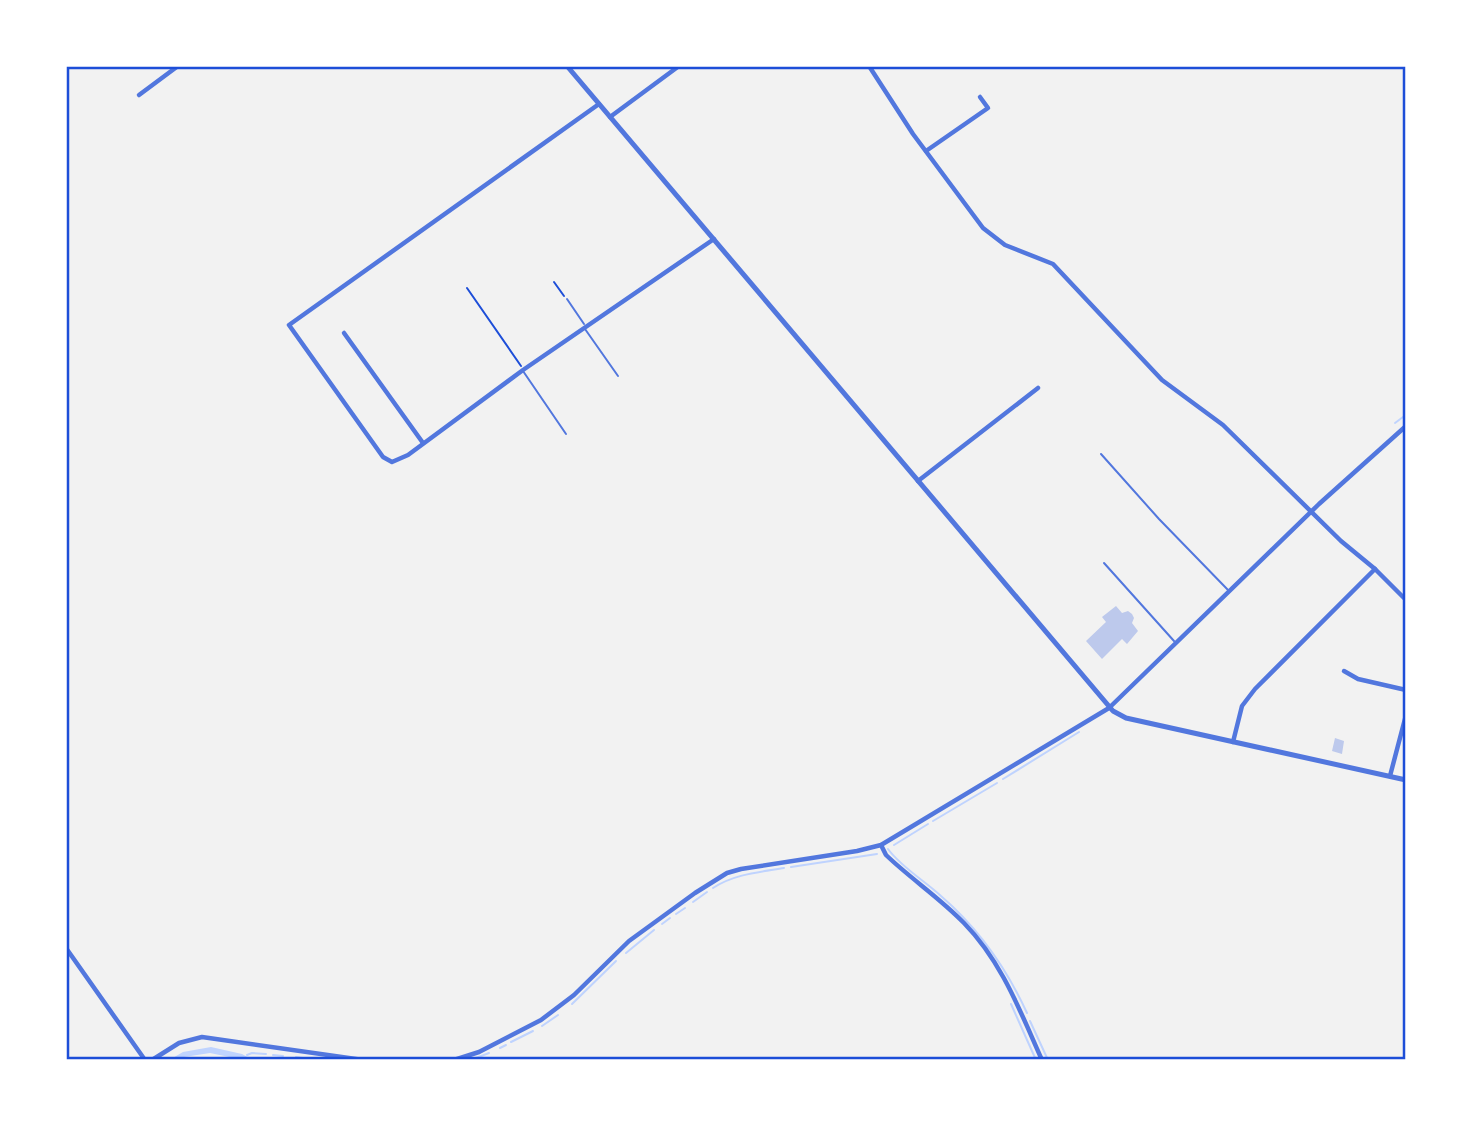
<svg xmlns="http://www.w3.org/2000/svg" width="1472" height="1126" font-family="'Open Sans',sans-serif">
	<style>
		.water { fill: #bfd3fe }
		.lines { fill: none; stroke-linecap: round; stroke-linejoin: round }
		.stream { stroke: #bfd3fe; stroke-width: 2 }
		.building { fill: #bdc9ec }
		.path { stroke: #1d4ed8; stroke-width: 2 }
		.service { stroke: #5277de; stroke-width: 2 }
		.minor { stroke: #5277de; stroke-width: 4.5 }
		.tertiary { stroke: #5277de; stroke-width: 5 }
		.neatline { fill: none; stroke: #1d4ed8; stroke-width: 2.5 }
	</style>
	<rect width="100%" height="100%" fill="#f2f2f2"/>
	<polygon class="water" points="211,1047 242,1054 251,1059 239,1059 210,1053 171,1059 183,1052"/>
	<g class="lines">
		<g class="stream">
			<polyline points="1395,423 1403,417"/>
			<polyline points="1003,779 1079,732"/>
			<polyline points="933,821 997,783"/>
			<polyline points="894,845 928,824"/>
			<path d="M 888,849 C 901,867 925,881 941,896 C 979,929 1006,967 1027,1013"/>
			<polyline points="791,867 877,854"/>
			<path d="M 713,888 C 734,874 760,872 784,868"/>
			<polyline points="693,902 707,892"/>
			<polyline points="676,914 685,908"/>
			<polyline points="662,924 670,918"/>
			<polyline points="626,953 654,930"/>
			<polyline points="572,1004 616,961"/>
			<polyline points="1011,1004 1036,1060"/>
			<polyline points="1030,1021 1048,1060"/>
			<polyline points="542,1026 558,1015"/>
			<polyline points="511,1042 533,1031"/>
			<polyline points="500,1048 506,1045"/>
			<polyline points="247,1055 252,1053 266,1054"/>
			<polyline points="273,1055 283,1056"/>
			<polyline points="296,1057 303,1058"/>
			<polyline points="476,1058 489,1053"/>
		</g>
	</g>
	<g class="building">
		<polygon points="1116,606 1122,613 1128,611 1132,614 1134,618 1132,623 1138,631 1127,644 1122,639 1102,659 1086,641 1106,622 1102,617"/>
		<polygon points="1335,738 1344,741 1342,754 1332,751"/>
	</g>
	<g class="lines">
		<g class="path">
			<polyline points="554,282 564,296"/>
			<polyline points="467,288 521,366"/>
		</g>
		<g class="service">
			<polyline points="567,299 584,324"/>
			<polyline points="585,329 618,376"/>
			<polyline points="523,371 566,434"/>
			<polyline points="1101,454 1159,519 1229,591"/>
			<polyline points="1104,563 1174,641"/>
		</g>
		<g class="minor">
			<polyline points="869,66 913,134 983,228 1005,245 1053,264 1162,380 1223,425 1341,541 1375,569 1406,600"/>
			<polyline points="139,95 178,66"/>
			<polyline points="599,104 289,325 383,457 392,462 408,455 523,370 714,239"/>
			<polyline points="610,117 679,66"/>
			<polyline points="926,151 988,108 980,97"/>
			<polyline points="344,333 423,443"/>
			<polyline points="918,481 1038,388"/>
			<polyline points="1344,671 1358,679 1406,690"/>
			<polyline points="1233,742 1242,706 1255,689 1375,569"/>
			<polyline points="1390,776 1406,715"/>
			<path d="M 881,845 L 886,855 C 911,879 940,898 964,923 C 1002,962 1020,1011 1042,1060"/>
			<polyline points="66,948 145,1060"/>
			<polyline points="152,1060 179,1043 202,1037 363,1060"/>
			<polyline points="454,1060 479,1052 541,1020 574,995 629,941 695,893 727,873 741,869 857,851 881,845 1109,708 1319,504 1406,426"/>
		</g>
		<polyline class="tertiary" points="567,66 1113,711 1126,718 1406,780"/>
	</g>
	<rect width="1472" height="1126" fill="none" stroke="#ffffff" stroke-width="136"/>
	<rect x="68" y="68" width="1336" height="990" class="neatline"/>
</svg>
